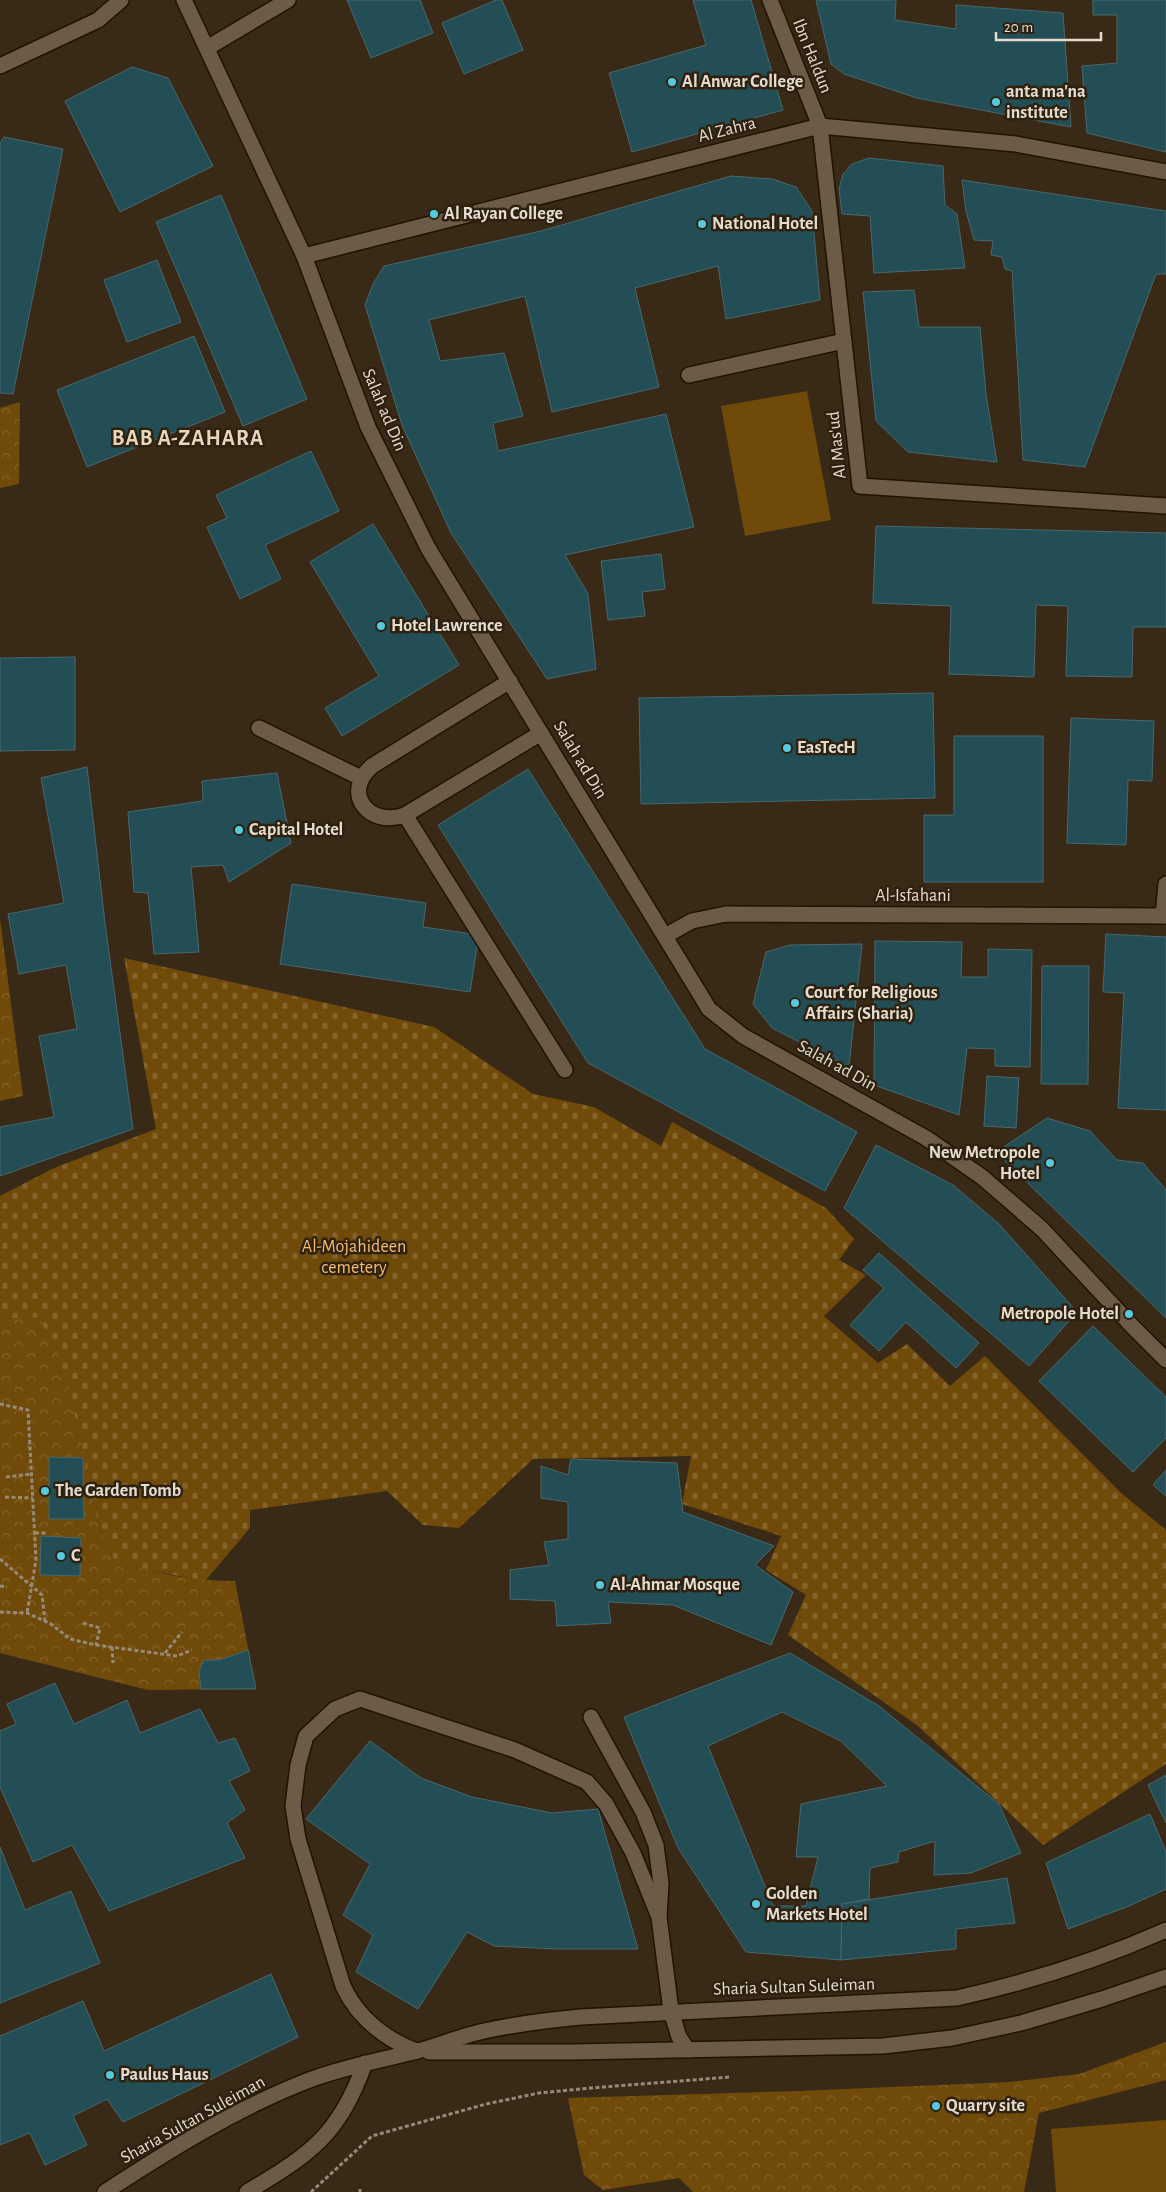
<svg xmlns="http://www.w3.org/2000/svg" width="1166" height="2192" font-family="'Alegreya Sans',sans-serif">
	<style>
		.cemetery { fill: url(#cemetery-stones) }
		.park { fill: url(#park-crowns) }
		.pitch { fill: #704a08 }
		.building { fill: #244e56; stroke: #48686e; fill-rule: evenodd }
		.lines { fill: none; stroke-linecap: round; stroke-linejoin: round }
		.lane-casing { stroke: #201302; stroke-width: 18 }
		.street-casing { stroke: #201302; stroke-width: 18 }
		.secondary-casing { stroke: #201302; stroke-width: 18 }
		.path { stroke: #968a7b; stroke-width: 3; stroke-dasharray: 4 2.5; stroke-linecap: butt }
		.lane { stroke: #6c5c47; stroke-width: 15 }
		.street { stroke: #6c5c47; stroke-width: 15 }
		.secondary { stroke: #6c5c47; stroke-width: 15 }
		.poi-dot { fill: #55cade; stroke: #2e210e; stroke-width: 2 }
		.labels { text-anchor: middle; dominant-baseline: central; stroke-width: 5; stroke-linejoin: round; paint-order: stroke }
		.street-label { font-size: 18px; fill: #e5dbd0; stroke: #2e210e }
		.poi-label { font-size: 18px; font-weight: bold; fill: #e5dbd0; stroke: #2e210e; text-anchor: start }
		.park-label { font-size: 18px; fill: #fabe6c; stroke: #2e210e }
		.district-label { font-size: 22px; font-weight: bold; letter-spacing: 1px; fill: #e8d5be; stroke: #2e210e }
	</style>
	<defs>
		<pattern id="cemetery-stones" width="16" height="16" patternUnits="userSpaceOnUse" patternTransform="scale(1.25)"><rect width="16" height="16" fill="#704a08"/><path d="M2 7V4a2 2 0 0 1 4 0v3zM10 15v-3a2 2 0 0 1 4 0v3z" fill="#84642b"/></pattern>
		<pattern id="park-crowns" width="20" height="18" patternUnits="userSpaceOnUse" patternTransform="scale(1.25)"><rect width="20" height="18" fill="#704a08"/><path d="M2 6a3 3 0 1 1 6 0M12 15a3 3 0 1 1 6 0" fill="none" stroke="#84642b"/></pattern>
	</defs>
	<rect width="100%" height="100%" fill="#392a17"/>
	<polygon class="cemetery" points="124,958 434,1027 533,1094 594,1107 661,1146 672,1122 826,1208 854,1239 839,1260 866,1275 824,1316 878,1363 907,1344 950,1386 985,1356 1121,1493 1166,1530 1166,1764 1043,1845 918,1726 788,1635 806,1595 766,1570 781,1536 682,1504 691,1456 533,1459 459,1528 423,1525 387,1491 250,1510 250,1528 205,1581 141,1569 114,1559 98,1524 83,1458 39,1318 0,1319 0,1196 54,1168 156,1129"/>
	<g class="park">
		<polygon points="20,402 19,484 0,488 0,408"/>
		<polygon points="0,919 23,1096 0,1101"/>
		<path d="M 39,1317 L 67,1378 L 98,1524 L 114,1559 C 153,1574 193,1581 235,1581 L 256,1689 L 148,1690 L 0,1653 L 0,1319 Z"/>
		<polygon points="1166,2042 1166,2080 1039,2113 1024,2192 693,2192 679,2178 603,2190 584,2175 568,2098 798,2091 1010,2082 1079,2074"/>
	</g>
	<g class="pitch">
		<polygon points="807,391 831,520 745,536 721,406"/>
		<polygon points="1166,2120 1166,2192 1056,2192 1051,2129"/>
	</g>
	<g class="building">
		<polygon points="347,0 420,0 433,33 371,58"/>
		<polygon points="496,0 502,0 523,50 464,74 442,23"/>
		<polygon points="693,0 751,0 783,110 632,152 609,73 706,45"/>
		<polygon points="816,0 896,0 895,20 956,29 956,5 1063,13 1071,127 917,98 844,74 831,64"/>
		<polygon points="1093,0 1166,0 1166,152 1087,133 1082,66 1117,63 1117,15 1093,15"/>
		<polygon points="132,67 168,78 213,166 120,212 65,101"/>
		<polygon points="4,137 63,149 13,394 0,393 0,143"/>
		<polygon points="869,158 943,166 945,205 957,214 965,268 874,273 870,216 842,214 839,189 843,174 852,164"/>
		<polygon points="731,176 772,179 796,187 812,211 820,300 726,319 718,266 635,288 659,387 552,412 525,296 429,320 440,361 504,353 523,416 493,423 498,451 666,414 694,527 565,555 588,594 596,669 547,679 451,533 402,425 365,305 373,284 384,266 541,231"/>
		<polygon points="962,180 1166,211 1166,274 1156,274 1085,467 1023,460 1012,271 1005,269 1002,257 991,255 993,241 974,240 966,211"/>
		<polygon points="221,195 307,399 243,426 156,222"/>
		<polygon points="157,260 181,322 127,342 104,280"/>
		<polygon points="914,290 919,327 980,327 986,394 997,462 908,452 876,421 863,292"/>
		<polygon points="194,336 225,412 87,467 57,390"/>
		<polygon points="311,451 339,511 265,545 281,579 240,599 207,527 227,518 216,495"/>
		<polygon points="373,524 459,665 342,736 325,708 379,676 310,562"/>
		<polygon points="876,526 1166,533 1166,627 1133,627 1132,677 1066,676 1068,606 1036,605 1034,677 949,674 951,606 873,603"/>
		<polygon points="661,554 665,589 642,592 645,616 608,620 601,561"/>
		<polygon points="75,657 75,750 0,751 0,658"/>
		<polygon points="933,693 935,798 641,804 639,698"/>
		<polygon points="1071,718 1154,721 1152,781 1128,780 1126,845 1067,843"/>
		<polygon points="954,736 1043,736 1043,882 924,882 924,815 954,815"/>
		<polygon points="87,767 105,923 133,1129 0,1176 0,1127 54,1117 39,1036 77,1029 66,965 19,974 8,914 64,903 41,778"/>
		<polygon points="528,769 705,1049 857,1132 825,1191 588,1063 438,825"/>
		<polygon points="277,773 291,843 229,882 223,865 191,867 199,952 154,954 148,893 134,892 128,812 203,801 202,781"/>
		<polygon points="292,884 426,903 423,927 479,935 470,992 280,964"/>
		<polygon points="1106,934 1166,937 1166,1110 1118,1108 1124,993 1103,992"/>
		<polygon points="875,941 962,942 961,977 988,977 988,949 1032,950 1030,1067 995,1066 995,1049 967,1048 959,1115 874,1085"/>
		<polygon points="862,944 849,1067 772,1028 753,1004 766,952 790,945"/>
		<polygon points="1042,966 1089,966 1088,1084 1041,1084"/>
		<polygon points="987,1076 1019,1078 1016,1128 984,1126"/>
		<polygon points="1047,1118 1090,1131 1117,1160 1143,1163 1166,1190 1166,1318 996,1152"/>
		<polygon points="876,1145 953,1185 999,1224 1077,1312 1029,1366 844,1208"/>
		<polygon points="879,1253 979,1343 956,1368 906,1322 879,1351 850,1325 884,1288 863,1270"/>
		<polygon points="1093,1326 1166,1397 1166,1438 1133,1472 1039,1381"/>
		<polygon points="49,1457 83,1458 84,1519 49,1519"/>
		<polygon points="571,1459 677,1463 683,1512 774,1546 755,1565 793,1592 771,1645 673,1605 608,1602 611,1623 557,1626 555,1601 510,1599 510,1570 549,1565 544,1542 568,1539 568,1502 541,1498 541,1466 568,1475"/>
		<polygon points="1166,1470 1166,1496 1153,1485"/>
		<polygon points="41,1536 81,1538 80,1576 40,1575"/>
		<polygon points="248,1650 256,1689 201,1689 199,1671 204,1660 219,1660"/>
		<path d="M 790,1653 L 879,1706 L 999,1804 L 1021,1853 L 971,1873 L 934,1875 L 935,1841 L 899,1852 L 898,1862 L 870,1868 L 869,1899 L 842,1904 L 841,1960 L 746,1952 L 678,1848 L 624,1717 ZM 782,1712 L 841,1741 L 887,1786 L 801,1804 L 796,1857 L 818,1857 L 806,1906 L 773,1906 L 708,1746 Z"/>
		<polygon points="55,1683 74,1724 127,1700 140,1733 200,1709 218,1743 235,1738 250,1771 229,1781 245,1810 227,1823 245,1858 109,1911 72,1845 33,1862 0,1787 0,1731 16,1724 7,1704"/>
		<polygon points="370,1741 421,1778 472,1797 552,1813 598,1809 638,1949 557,1949 494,1946 467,1932 418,2009 356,1972 373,1935 343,1915 370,1864 306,1819"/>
		<polygon points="1166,1775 1166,1823 1148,1785"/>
		<polygon points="1150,1814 1166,1852 1166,1889 1129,1906 1068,1929 1046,1863"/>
		<polygon points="0,1847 25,1910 71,1891 100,1963 0,2003"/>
		<polygon points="1007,1878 1015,1923 956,1929 956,1949 841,1960 842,1904"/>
		<polygon points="271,1974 298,2037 123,2122 107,2099 73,2116 87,2145 45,2165 30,2133 0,2145 0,2036 83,2001 104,2051"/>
	</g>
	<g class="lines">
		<g class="lane-casing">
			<g id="lane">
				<polyline points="207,48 288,0"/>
				<polyline points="689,375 844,341"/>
				<path d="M 510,681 L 372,766 C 341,793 369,828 405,815 L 541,733"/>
				<polyline points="259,728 361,778"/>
				<polyline points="405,815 565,1070"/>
				<polyline points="591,1717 643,1812 656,1845 661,1884 659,1917 671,2011 679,2037 688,2050"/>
				<path d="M 416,2051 C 383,2038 358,2018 343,1986 L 298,1839 L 293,1806 L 298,1765 L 306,1736 L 335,1709 L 360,1699 L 515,1750 L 587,1782 L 606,1804 L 633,1853 L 659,1917"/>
				<path d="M 247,2192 C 311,2154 339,2135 365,2063"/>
			</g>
		</g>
		<g class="street-casing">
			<g id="street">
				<polyline points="770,0 820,126 860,486 1166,506"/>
				<polyline points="304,256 820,126 1016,144 1166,172"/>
				<polyline points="1163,916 1166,884"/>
				<polyline points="665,936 692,921 726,914 1166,916"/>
			</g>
		</g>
		<g class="secondary-casing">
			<g id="secondary">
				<polyline points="184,0 304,256 368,427 428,548 709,1009 743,1036 926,1138 982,1177 1042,1229 1132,1326 1166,1360"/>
				<polyline points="0,66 98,20 121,0"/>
				<polyline points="429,2052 574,2052 883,2046 952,2038 1021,2023 1102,1999 1166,1977"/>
				<path d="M 105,2192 C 171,2149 238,2107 312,2079 C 345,2067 380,2060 414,2052 C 438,2046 460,2036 484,2031 C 516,2024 549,2020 581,2017 L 957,1998 C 1029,1982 1099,1960 1166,1930"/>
			</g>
		</g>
		<g class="path">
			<polyline points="0,1404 28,1410 36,1560 27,1613"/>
			<polyline points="6,1477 31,1474"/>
			<polyline points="5,1497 33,1498"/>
			<polyline points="35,1533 48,1533"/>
			<polyline points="0,1559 42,1595 45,1621"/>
			<polyline points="0,1586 7,1587"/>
			<polyline points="0,1612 27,1613 51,1624 70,1639 96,1645 177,1656 192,1650"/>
			<polyline points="83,1623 100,1628 96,1645"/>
			<polyline points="112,1647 113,1663"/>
			<polyline points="165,1653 182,1632"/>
			<polyline points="360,2189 360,2192"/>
			<polyline points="311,2192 372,2136 486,2104 539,2093 591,2088 730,2077"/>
		</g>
		<use href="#lane" class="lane"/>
		<use href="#street" class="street"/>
		<use href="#secondary" class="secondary"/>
	</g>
	<g class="poi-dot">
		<circle cx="672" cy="82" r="5"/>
		<circle cx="996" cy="102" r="5"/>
		<circle cx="434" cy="214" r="5"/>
		<circle cx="702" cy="224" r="5"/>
		<circle cx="381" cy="626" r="5"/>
		<circle cx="787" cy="748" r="5"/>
		<circle cx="239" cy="830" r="5"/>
		<circle cx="795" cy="1003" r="5"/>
		<circle cx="1050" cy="1163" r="5"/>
		<circle cx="1129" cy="1314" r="5"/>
		<circle cx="45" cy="1491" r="5"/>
		<circle cx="61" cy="1556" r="5"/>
		<circle cx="600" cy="1585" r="5"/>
		<circle cx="756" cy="1904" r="5"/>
		<circle cx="110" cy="2075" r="5"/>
		<circle cx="936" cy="2106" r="5"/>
	</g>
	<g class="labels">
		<g class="street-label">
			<text transform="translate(812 56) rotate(68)">Ibn Haldun</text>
			<text transform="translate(727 130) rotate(-14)">Al Zahra</text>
			<text transform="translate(384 410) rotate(67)">Salah ad Din</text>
			<text transform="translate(837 445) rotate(-96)">Al Mas'ud</text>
			<text transform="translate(580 760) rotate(59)">Salah ad Din</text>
			<text x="913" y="896">Al-Isfahani</text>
			<text transform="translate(837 1066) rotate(29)">Salah ad Din</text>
			<text transform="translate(794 1987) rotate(-2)">Sharia Sultan Suleiman</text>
			<text transform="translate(193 2120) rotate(-29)">Sharia Sultan Suleiman</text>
		</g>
		<g class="poi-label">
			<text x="682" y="82">Al Anwar College</text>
			<text x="1006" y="92">anta ma'na<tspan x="1006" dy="21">institute</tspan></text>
			<text x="444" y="214">Al Rayan College</text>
			<text x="712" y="224">National Hotel</text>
			<text x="391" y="626">Hotel Lawrence</text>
			<text x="797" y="748">EasTecH</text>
			<text x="249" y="830">Capital Hotel</text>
			<text x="805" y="993">Court for Religious<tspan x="805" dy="21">Affairs (Sharia)</tspan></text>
			<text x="1040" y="1153" text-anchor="end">New Metropole<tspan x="1040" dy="21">Hotel</tspan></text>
			<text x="1119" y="1314" text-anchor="end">Metropole Hotel</text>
			<text x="55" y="1491">The Garden Tomb</text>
			<text x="71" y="1556">C</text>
			<text x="610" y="1585">Al-Ahmar Mosque</text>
			<text x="766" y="1894">Golden<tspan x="766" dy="21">Markets Hotel</tspan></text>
			<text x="120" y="2075">Paulus Haus</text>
			<text x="946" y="2106">Quarry site</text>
		</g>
		<g class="park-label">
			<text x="354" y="1247">Al-Mojahideen<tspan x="354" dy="21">cemetery</tspan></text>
		</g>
		<g class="district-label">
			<text x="188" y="438">BAB A-ZAHARA</text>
		</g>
	</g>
	<path d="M996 32v8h105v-8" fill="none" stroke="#e5dbd0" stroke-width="2.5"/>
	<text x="1004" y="32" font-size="15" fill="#e5dbd0" stroke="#2e210e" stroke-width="4" paint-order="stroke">20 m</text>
</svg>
